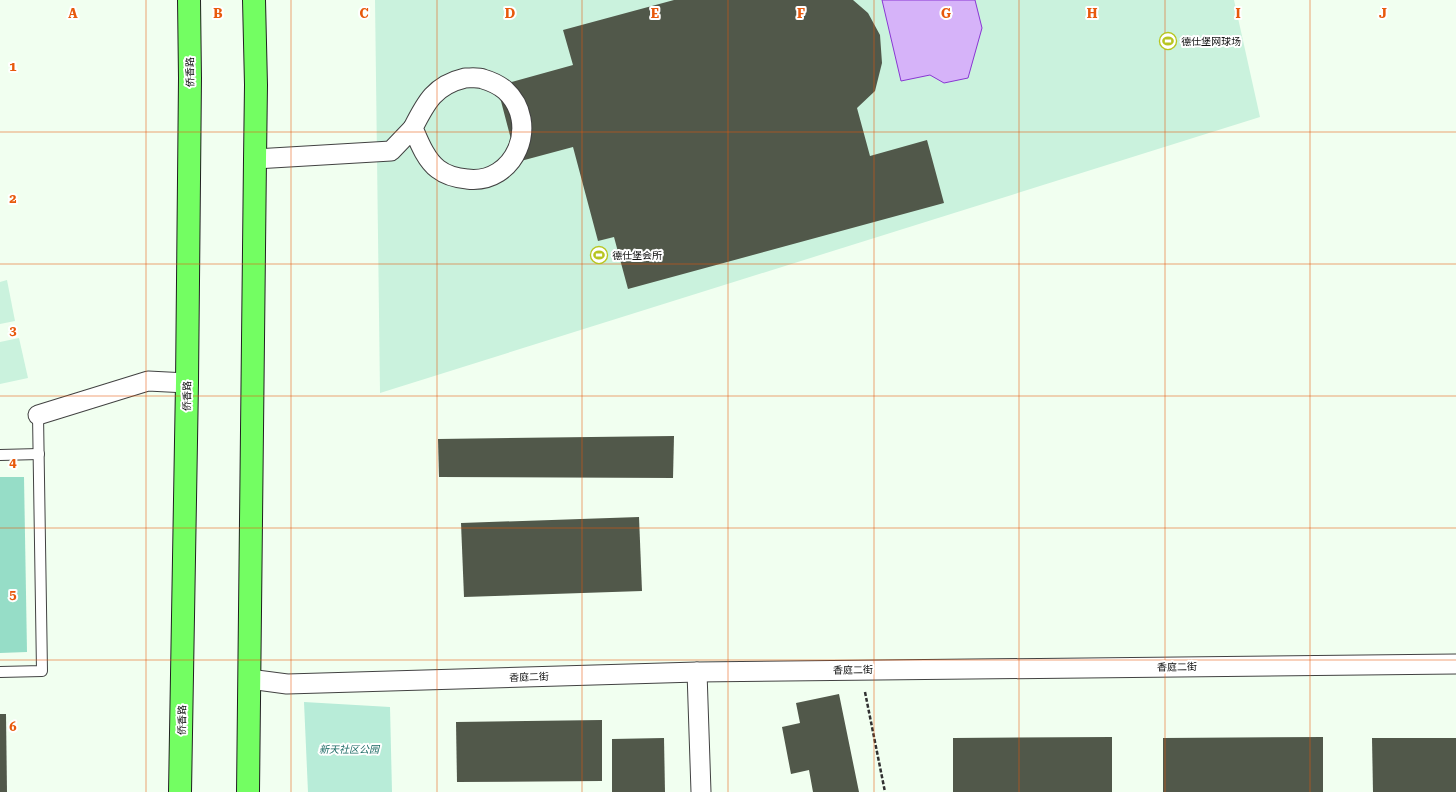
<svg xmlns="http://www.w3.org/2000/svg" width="1456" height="792" font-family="'Roboto Serif','Noto Sans SC',serif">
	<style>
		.green { fill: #b8ecd8 }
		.forest { fill: #96ddc7 }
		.pitch { fill: #caf2dd }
		.water { fill: #d6b3f9; stroke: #8937d3 }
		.building { fill: #51584a }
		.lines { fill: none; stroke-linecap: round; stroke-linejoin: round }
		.lane-casing { stroke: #424242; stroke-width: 12 }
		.street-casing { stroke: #424242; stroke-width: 21 }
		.primary-casing { stroke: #202020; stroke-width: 24 }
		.path { stroke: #313131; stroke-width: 2.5; stroke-dasharray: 4 2; stroke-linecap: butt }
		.lane { stroke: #fff; stroke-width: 10 }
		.street { stroke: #fff; stroke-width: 19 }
		.primary { stroke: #73fe62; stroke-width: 22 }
		.grid { fill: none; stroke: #e8590c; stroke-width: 1; stroke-opacity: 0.55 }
		.labels { text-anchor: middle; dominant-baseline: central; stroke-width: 4; stroke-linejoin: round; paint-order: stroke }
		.poi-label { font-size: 10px; fill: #0f0f0f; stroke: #fff; text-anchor: start }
		.street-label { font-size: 10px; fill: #0f0f0f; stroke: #fff }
		.park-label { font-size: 10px; font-style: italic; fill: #1c6a64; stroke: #fff }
		.grid-label { font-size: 13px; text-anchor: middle; font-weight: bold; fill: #e8590c; stroke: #fff; stroke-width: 4; stroke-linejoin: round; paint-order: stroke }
	</style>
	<rect width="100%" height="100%" fill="#f1fff0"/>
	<polygon class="green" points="304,702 390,707 392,792 308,792"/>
	<polygon class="forest" points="0,477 24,477 27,652 0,653"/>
	<g class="pitch">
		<polygon points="375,0 1234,0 1260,117 380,393"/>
		<polygon points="7,280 15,321 0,324 0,282"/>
		<polygon points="19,338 28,378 0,384 0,342"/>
	</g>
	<polygon class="water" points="882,0 975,0 982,28 968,78 944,83 930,75 901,81"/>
	<g class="building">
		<polygon points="674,0 853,0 868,13 880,35 882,63 875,91 857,108 870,156 927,140 944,203 628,289 614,237 598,241 573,147 517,162 497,86 573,65 563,30"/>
		<polygon points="674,436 673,478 439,477 438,439"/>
		<polygon points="639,517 642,591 464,597 461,523"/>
		<polygon points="839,694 859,792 813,792 809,770 791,774 782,727 800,723 796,703"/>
		<polygon points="0,714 6,714 7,792 0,792"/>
		<polygon points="602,720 602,781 457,782 456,722"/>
		<polygon points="1112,737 1112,792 953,792 953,738"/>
		<polygon points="1323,737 1323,792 1163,792 1163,738"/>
		<polygon points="664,738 665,792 612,792 612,739"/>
		<polygon points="1372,738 1456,738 1456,792 1373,792"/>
	</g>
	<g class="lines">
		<g class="lane-casing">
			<g id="lane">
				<polyline points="0,455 39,454"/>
				<polyline points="0,672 42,671 38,415"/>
			</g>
		</g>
		<g class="street-casing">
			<g id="street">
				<path d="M 465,78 C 471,78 478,77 483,79 C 490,81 500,86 505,90 C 541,123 515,185 467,179 C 456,178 447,176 438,169 C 426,160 419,142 413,128 C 426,102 435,85 465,78 Z"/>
				<polyline points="255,159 391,151 413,128"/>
				<polyline points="38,415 148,381 187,383"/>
				<polyline points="697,672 701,792"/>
				<polyline points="250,679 287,684 697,672 1456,664"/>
			</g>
		</g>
		<g class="primary-casing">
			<g id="primary">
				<polyline points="180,792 187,383 190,78 189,0"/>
				<polyline points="248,792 255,159 256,85 254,0"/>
			</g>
		</g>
		<polyline class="path" points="865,692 885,792"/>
		<use href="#lane" class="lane"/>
		<use href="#street" class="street"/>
		<use href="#primary" class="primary"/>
	</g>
	<path class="grid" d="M 146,0 L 146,792M 291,0 L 291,792M 437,0 L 437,792M 582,0 L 582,792M 728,0 L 728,792M 874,0 L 874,792M 1019,0 L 1019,792M 1165,0 L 1165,792M 1310,0 L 1310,792M 0,132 L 1456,132M 0,264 L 1456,264M 0,396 L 1456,396M 0,528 L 1456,528M 0,660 L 1456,660"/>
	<defs>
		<g id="stadium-ring" transform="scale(0.9)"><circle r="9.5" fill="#fff" stroke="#b7c520" stroke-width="1.5"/><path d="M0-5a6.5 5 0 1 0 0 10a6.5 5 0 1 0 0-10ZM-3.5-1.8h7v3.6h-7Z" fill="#b7c520"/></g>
	</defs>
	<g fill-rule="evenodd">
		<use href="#stadium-ring" x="1168" y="41"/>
		<use href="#stadium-ring" x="599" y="255"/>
	</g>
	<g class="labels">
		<g class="poi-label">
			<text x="1181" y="41">德仕堡网球场</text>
			<text x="612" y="255">德仕堡会所</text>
		</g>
		<g class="street-label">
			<text transform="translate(190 72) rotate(-91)">侨香路</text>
			<text transform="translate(187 396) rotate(-89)">侨香路</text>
			<text transform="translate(1177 667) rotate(-1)">香庭二街</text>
			<text transform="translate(853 670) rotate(-1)">香庭二街</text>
			<text transform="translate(529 677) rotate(-2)">香庭二街</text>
			<text transform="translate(182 720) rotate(-89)">侨香路</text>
		</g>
		<g class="park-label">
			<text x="349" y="749">新天社区公园</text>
		</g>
	</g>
	<g class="grid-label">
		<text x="73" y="18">A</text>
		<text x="218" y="18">B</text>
		<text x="364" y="18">C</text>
		<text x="510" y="18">D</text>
		<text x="655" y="18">E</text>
		<text x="801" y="18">F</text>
		<text x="946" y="18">G</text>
		<text x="1092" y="18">H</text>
		<text x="1238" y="18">I</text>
		<text x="1383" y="18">J</text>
		<text x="13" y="71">1</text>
		<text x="13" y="203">2</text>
		<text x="13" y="335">3</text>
		<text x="13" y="467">4</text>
		<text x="13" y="599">5</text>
		<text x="13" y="731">6</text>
	</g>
</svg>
